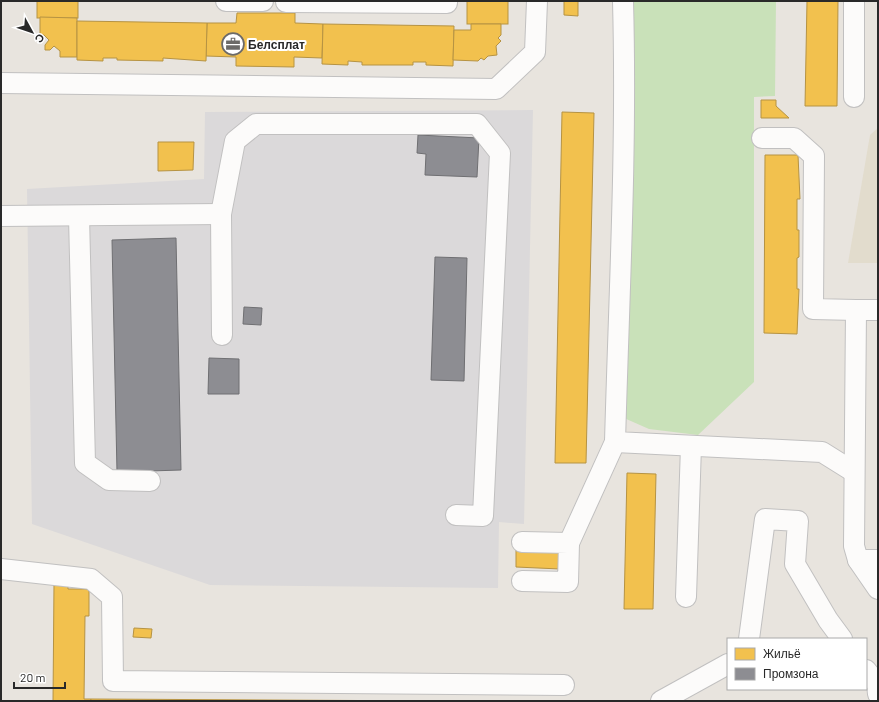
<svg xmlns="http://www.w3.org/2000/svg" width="879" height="702" font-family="Barlow,sans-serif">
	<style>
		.industrial { fill: #dbd9da }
		.education { fill: #e2dccd }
		.green { fill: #c9e1b9 }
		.homes { fill: #f2c14e; stroke: #b69343 }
		.industry { fill: #8d8d92; stroke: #6f6f72 }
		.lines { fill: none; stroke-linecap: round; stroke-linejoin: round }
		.minor-casing { stroke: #c1c0c0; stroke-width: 22 }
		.minor { stroke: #fcfbfa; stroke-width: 20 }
		.labels { text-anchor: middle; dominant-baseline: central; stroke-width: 4; stroke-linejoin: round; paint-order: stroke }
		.poi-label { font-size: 12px; font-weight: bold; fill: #292929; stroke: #fff; text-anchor: start }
	</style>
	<rect width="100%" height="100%" fill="#e8e4de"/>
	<polygon class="industrial" points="533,110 524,524 499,522 498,588 210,585 32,524 27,189 204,179 205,112"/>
	<polygon class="education" points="878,128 878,263 848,263 870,135"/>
	<polygon class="green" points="630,1 776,1 775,96 754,97 754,382 698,435 649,429 624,418"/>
	<g class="homes">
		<rect x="37" y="1" width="41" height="17"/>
		<rect x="467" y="1" width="41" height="23"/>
		<polygon points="564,1 578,1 578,16 564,15"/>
		<polygon points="807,1 838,1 837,106 805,106"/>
		<polygon points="237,13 295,13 295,23 323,24 322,58 294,57 294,67 236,66 236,57 206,56 207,23 236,23"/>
		<polygon points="40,17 77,18 77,57 60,57 60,51 54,46 50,50 45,50 45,45 49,40 44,35 40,35"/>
		<polygon points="77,21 207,23 206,61 163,58 163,61 117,60 117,58 103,58 103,61 77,60"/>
		<polygon points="323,24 454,26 453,66 426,65 426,62 413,62 413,65 362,65 362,62 348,61 348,65 322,64"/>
		<polygon points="471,24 501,24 501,35 498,38 501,41 496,46 497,55 488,56 484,60 481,58 478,61 453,60 454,30 471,30"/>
		<polygon points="761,100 776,100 776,106 789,118 761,118"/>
		<polygon points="562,112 594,113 586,463 555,463"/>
		<polygon points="158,142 194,142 193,170 158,171"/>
		<polygon points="765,155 798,155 800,199 797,199 797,230 799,230 799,257 797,258 797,289 799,289 797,334 764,333"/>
		<polygon points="627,473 656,474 653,609 624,609"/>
		<polygon points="516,549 560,551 560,569 516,567"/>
		<polygon points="54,584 68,584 68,589 89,589 89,616 85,616 84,699 91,699 91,701 53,701"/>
		<polygon points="134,628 152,629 151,638 133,637"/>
		<polygon points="91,699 446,701 91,701"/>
	</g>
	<g class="industry">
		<polygon points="418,135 479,138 477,177 425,175 426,154 417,153"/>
		<polygon points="176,238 181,470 117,472 112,240"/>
		<polygon points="435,257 467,258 464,381 431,380"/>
		<polygon points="244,307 262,308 261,325 243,324"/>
		<polygon points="209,358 239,359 239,394 208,394"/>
	</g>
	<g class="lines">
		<g class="minor-casing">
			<g id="minor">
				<polyline points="226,1 263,1"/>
				<path d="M 623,1 C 627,148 619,296 615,442 L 822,452 L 854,472"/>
				<polyline points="286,2 447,3 447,1"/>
				<polyline points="1,83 496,89 535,52 537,1"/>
				<polyline points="854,97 854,1"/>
				<polyline points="762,138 794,138 814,156 813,309 856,310"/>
				<polyline points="1,216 221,214"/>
				<polyline points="79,216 85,463 109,480 150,481"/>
				<polyline points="878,310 856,310 854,546 858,560 878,589"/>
				<polyline points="222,335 221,214 235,141 256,124 477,124 500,153 483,516 456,515"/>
				<polyline points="569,543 615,442"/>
				<polyline points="858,560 878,560"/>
				<polyline points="1,569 91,579 112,597 113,681 564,685"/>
				<polyline points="522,581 568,582 569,543 522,542"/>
				<polyline points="686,597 691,446"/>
				<polyline points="749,639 765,519 798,521 795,564 828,620 842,639"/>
				<polyline points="866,670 877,684 878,694"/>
				<polyline points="661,701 728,664"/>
			</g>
		</g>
		<use href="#minor" class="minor"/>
	</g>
	<defs>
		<g id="office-ring" transform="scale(1.15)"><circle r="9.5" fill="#fff" stroke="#6c6a68" stroke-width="1.5"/><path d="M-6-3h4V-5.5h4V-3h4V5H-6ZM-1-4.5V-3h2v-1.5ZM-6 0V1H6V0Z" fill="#6c6a68"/></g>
	</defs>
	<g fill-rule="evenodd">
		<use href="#office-ring" x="233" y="44"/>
	</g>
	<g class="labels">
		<g class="poi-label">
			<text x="248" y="44">Белсплат</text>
		</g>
	</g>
	<rect width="879" height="702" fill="none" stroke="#292929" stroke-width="4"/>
	<rect x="727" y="638" width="140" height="52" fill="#ffffff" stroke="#a9a9a9"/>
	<rect x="735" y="648" width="20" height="12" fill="#f2c14e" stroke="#a9a9a9"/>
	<text x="763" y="658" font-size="12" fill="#292929">Жильё</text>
	<rect x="735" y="668" width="20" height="12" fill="#8d8d92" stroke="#a9a9a9"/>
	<text x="763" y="678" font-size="12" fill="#292929">Промзона</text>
	<g transform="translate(32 32) rotate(130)" stroke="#ffffff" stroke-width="3" paint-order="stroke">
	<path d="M0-3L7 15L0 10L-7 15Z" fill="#292929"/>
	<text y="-6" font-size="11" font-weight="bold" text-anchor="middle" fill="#292929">С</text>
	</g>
	<path d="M14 682v6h51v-6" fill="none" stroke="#292929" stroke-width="2"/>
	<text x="20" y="682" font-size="12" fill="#292929" stroke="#ffffff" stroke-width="3" paint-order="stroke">20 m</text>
</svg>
